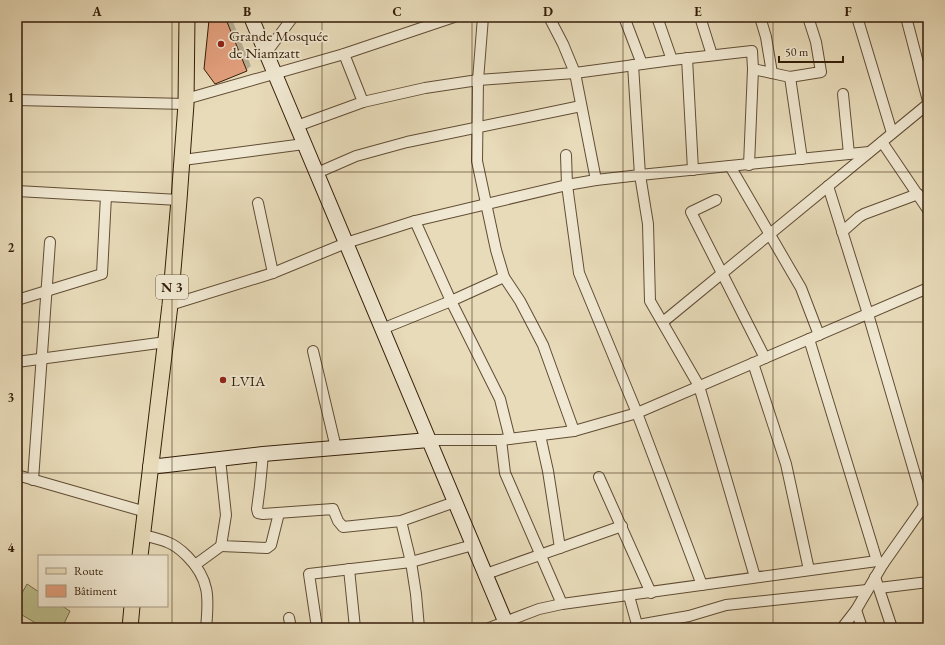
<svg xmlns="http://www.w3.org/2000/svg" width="945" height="645" font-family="'EB Garamond',serif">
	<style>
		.green { fill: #bbbe8b; stroke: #786e4a }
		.shadow { fill: #0003 }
		.building { fill: #e29f7d; stroke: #341e08 }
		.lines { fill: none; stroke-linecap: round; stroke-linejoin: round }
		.street-casing { stroke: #614d34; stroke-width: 12 }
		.secondary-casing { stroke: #341e08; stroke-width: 16 }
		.primary-casing { stroke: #341e08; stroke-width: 17 }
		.street { stroke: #f0e8d2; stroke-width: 10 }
		.secondary { stroke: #f0e8d2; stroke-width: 14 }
		.primary { stroke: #e8dbb9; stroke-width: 15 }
		.grid { fill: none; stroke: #341e08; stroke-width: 1; stroke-opacity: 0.55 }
		.poi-dot { fill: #8f2418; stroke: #f0e8d2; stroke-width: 1.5 }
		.labels { text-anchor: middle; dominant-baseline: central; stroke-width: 3.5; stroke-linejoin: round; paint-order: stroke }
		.shield { fill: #f0e8d2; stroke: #6c5b45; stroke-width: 1 }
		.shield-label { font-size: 14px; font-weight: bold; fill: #341e08 }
		.poi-label { font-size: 15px; fill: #341e08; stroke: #f0e8d2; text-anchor: start }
		.neatline { fill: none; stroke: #341e08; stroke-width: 1.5 }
		.grid-label { font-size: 13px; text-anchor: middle; font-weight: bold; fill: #341e08 }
	</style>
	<rect width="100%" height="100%" fill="#e8dbb9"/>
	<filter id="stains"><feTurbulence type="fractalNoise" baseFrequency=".005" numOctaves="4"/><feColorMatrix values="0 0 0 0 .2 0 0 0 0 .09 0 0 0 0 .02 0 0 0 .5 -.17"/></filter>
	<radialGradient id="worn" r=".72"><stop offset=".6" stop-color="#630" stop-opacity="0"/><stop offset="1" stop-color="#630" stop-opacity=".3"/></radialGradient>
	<polygon class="green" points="27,584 39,592 39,606 62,606 70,611 62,628 44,628 17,612 17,602"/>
	<polygon class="shadow" points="213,17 231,17 251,66 246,70 210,20"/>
	<polygon class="building" points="216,17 225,17 247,71 215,84 204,69 209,20"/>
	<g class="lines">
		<g class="street-casing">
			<g id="street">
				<polyline points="483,17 478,80 477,161 496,250 504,277 520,301 543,345 574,431"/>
				<polyline points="549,17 563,44 575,73 596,180"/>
				<polyline points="624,17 642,64"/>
				<polyline points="657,17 672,60"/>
				<polyline points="700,17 712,55"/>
				<polyline points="760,17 766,37 772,73"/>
				<polyline points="857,17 892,133"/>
				<polyline points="906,17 928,101"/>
				<polyline points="266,53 293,17"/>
				<polyline points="344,54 363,102"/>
				<polyline points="687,58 693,170"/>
				<polyline points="633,65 640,175 648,224 650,301 699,386 755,577"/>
				<polyline points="753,69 790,77 821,72 816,42 808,17"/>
				<polyline points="790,77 802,159"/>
				<polyline points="843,94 849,154"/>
				<polyline points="186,99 344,54 454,17"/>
				<polyline points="17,100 186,104"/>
				<polyline points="297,126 363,102 425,88 478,80 575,73 672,60 752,51 753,69 749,165"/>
				<polyline points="882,142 928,210"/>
				<polyline points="566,155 567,185 579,273 637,413 702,585"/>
				<polyline points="183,160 304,144"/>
				<polyline points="730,166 801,288 819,335"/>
				<polyline points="317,173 356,156 407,142 581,106"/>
				<polyline points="828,186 868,314 924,505"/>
				<polyline points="17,191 179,200"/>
				<polyline points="716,200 691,212 765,358"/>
				<polyline points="258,203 273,273"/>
				<polyline points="415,221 451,301 500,399 510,439"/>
				<polyline points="842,232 859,217 864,214 918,194"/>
				<polyline points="17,300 102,274 106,196"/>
				<polyline points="170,305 273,273 346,243 415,221 567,185 596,180 640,175 869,152"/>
				<polyline points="663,322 928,104"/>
				<polyline points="382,329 451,301 504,277"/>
				<polyline points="809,339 877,561 883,564"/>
				<polyline points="313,351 336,448"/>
				<polyline points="17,362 166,342"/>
				<polyline points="753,363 786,464 809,570"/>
				<polyline points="540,435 548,471 560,548"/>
				<polyline points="429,440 501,440 574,431 637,413 928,288"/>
				<polyline points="501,440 505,473 562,604"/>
				<polyline points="263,454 260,486 257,509 258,513 263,514 333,509 338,521 343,527 401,521 455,502"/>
				<polyline points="220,459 226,515 221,546 267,548 271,545 279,513"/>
				<polyline points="17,475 146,512"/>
				<polyline points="599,477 651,593"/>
				<polyline points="33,480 50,242"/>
				<polyline points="401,521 411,562 416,594 419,628"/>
				<path d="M 143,535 C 151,537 160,539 167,542 C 175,545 181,550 187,556 C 210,579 209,598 206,628"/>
				<polyline points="195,565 221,546"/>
				<polyline points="349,569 355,628"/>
				<polyline points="486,574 622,526"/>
				<polyline points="875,577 892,628"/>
				<polyline points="879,588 928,582"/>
				<polyline points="629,596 638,628"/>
				<polyline points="856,610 862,628"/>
				<polyline points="289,618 291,628"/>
				<polyline points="638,625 689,616 726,605 867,590"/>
				<polyline points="317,628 309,574 411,562 473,545"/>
				<polyline points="489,628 539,609 562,604 877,561"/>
				<polyline points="842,628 856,610 883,564 928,500"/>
			</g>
		</g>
		<g class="secondary-casing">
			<g id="secondary">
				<polyline points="251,17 508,628"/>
				<polyline points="150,467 263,454 429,440"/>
			</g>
		</g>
		<g class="primary-casing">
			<g id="primary">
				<polyline points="140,556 170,305 179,200 186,104 187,17"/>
				<polyline points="130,628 132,606"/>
			</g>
		</g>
		<use href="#street" class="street"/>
		<use href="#secondary" class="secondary"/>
		<use href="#primary" class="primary"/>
	</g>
	<path class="grid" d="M 172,17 L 172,628M 322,17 L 322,628M 472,17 L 472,628M 623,17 L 623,628M 773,17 L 773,628M 17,172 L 928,172M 17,322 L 928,322M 17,473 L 928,473"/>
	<g class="poi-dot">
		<circle cx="221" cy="44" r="4"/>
		<circle cx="223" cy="380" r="4"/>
	</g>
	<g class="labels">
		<rect class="shield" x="156" y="275" width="32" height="24" rx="3"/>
		<g class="shield-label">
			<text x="172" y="287">N 3</text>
		</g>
		<g class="poi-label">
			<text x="229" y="35">Grande Mosquée<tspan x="229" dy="17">de Niamzatt</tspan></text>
			<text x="231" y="380">LVIA</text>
		</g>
	</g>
	<rect width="945" height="645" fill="none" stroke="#e8dbb9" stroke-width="44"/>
	<rect x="38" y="555" width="130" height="52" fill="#f0e8d2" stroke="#a59781"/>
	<rect x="46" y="568" width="20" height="6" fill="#e8dbb9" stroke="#a59781"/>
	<text x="74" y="575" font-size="12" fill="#341e08">Route</text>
	<rect x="46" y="585" width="20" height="12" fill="#e29f7d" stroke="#a59781"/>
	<text x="74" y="595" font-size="12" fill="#341e08">Bâtiment</text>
	<path d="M779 56v6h64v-6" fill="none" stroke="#341e08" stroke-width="2"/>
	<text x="785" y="56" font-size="12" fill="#341e08" stroke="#f0e8d2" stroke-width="3" paint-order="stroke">50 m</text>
	<rect x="22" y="22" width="901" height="601" class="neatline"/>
	<g class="grid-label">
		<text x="97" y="16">A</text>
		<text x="247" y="16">B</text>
		<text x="397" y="16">C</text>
		<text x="548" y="16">D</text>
		<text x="698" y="16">E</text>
		<text x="848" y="16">F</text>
		<text x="11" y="102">1</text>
		<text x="11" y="252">2</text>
		<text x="11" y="402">3</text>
		<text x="11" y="552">4</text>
	</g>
	<rect width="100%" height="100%" filter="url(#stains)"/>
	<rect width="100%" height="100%" fill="url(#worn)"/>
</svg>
